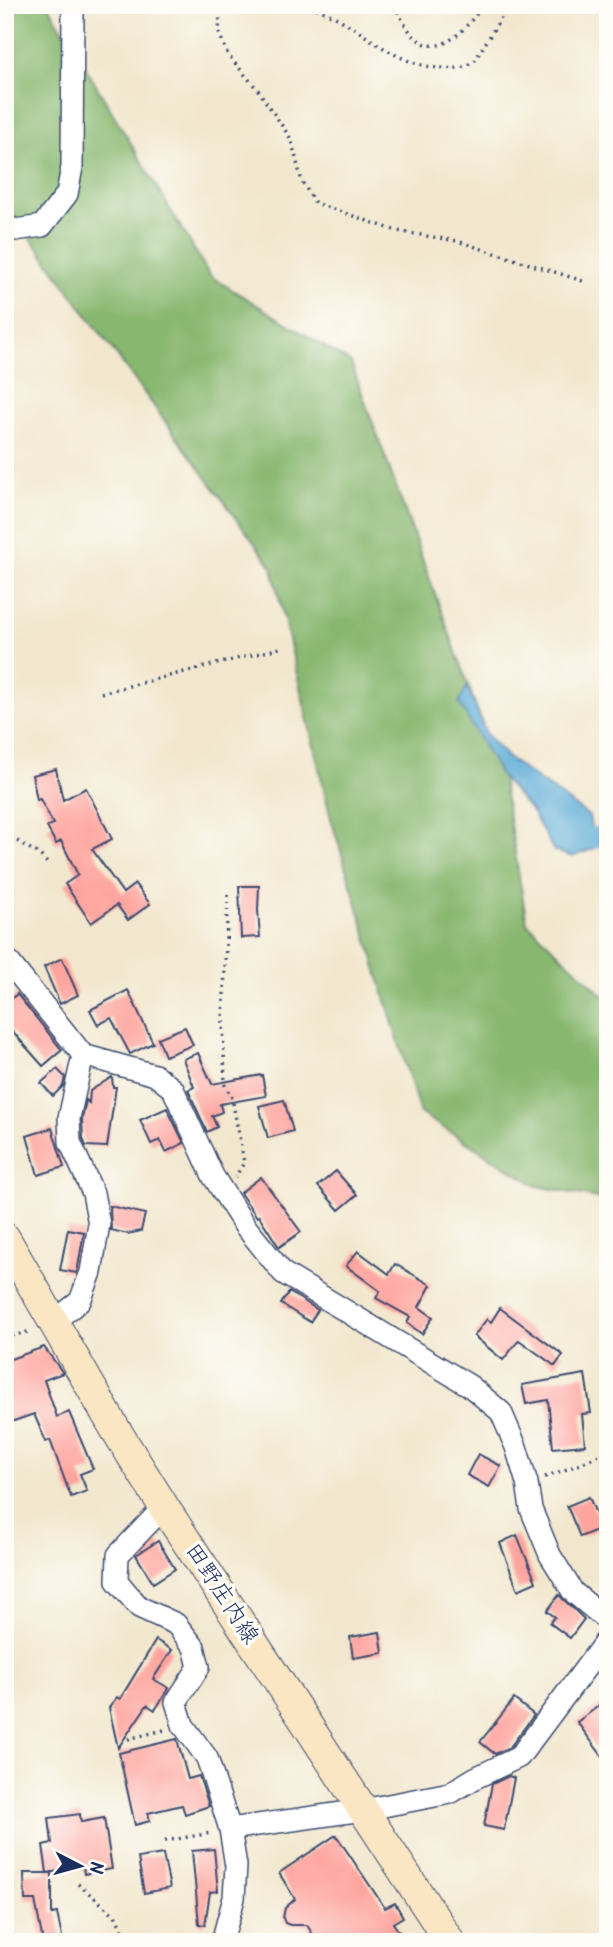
<svg xmlns="http://www.w3.org/2000/svg" width="613" height="1947" font-family="Kalam,'Klee One',sans-serif">
	<style>
		.forest { fill: #88b76f; stroke: #527366; stroke-width: 2 }
		.water { fill: #5babd6; stroke: #3b6d9a; stroke-width: 2 }
		.lines { fill: none; stroke-linecap: round; stroke-linejoin: round }
		.canal { stroke: #5babd6; stroke-width: 21 }
		.building { fill: #fea49f }
		.street-casing { stroke: #3b4b6f; stroke-width: 24 }
		.secondary-casing { stroke: #3b4b6f; stroke-width: 32 }
		.path { stroke: #3b4b6f; stroke-width: 3.5; stroke-dasharray: 2 5; stroke-linecap: butt }
		.street { stroke: #fff; stroke-width: 21 }
		.secondary { stroke: #fbe6c4; stroke-width: 30 }
		.labels { text-anchor: middle; dominant-baseline: central; stroke-width: 7; stroke-linejoin: round; paint-order: stroke }
		.street-label { font-size: 23px; fill: #1b2f5e; stroke: #fdfcf7 }
	</style>
	<rect width="100%" height="100%" fill="#fdfcf7"/>
	<filter id="ink" filterUnits="userSpaceOnUse"><feTurbulence type="fractalNoise" baseFrequency=".0143" numOctaves="2"/><feDisplacementMap in="SourceGraphic" scale="14" xChannelSelector="R" yChannelSelector="G"/><feConvolveMatrix kernelMatrix="1 2 1 2 8 2 1 2 1" color-interpolation-filters="sRGB"/></filter>
	<filter id="wash" filterUnits="userSpaceOnUse"><feTurbulence type="fractalNoise" baseFrequency=".00686" numOctaves="4" result="noise"/><feDisplacementMap in="SourceGraphic" scale="28" xChannelSelector="R" yChannelSelector="G"/><feGaussianBlur stdDeviation="1.57" result="paint"/><feColorMatrix in="noise" values="0 0 0 0 0 0 0 0 0 0 0 0 0 0 0 0 0 1.4 0 .05"/><feComposite in="paint" operator="in"/></filter>
	<g filter="url(#wash)">
		<rect width="100%" height="100%" fill="#f2e7ce"/>
		<polygon class="forest" points="5,5 48,5 210,276 351,363 502,778 527,923 608,1000 608,1200 537,1186 420,1113 330,815 272,567 5,203"/>
		<polygon class="water" points="467,686 486,734 509,759 589,816 595,848 572,857 554,851 532,812 502,778 459,703"/>
		<g class="lines">
			<polyline class="canal" points="593,838 608,835"/>
		</g>
		<g id="blocks">
			<g class="building">
				<polygon points="56,769 63,800 86,788 112,839 92,849 123,893 135,884 150,904 128,920 117,905 91,923 65,884 78,875 61,841 56,844 47,827 53,824 40,799 37,800 32,775"/>
				<polygon points="239,886 259,886 258,910 260,937 241,938"/>
				<polygon points="62,958 78,995 60,1004 44,967"/>
				<polygon points="128,990 153,1043 130,1054 111,1018 98,1025 90,1010"/>
				<polygon points="17,994 62,1050 43,1066 5,1023 5,1004"/>
				<polygon points="185,1027 193,1045 165,1056 158,1038"/>
				<polygon points="198,1053 212,1084 262,1075 266,1096 220,1104 222,1112 212,1116 217,1127 207,1132 188,1090 194,1087 183,1059"/>
				<polygon points="57,1069 65,1077 63,1086 53,1096 41,1083"/>
				<polygon points="112,1077 113,1087 116,1087 107,1147 86,1146 83,1139 82,1119 86,1100 89,1103 90,1091"/>
				<polygon points="284,1100 293,1131 268,1138 259,1106"/>
				<polygon points="167,1108 184,1143 166,1152 160,1140 151,1144 140,1120"/>
				<polygon points="52,1128 64,1167 38,1175 27,1136"/>
				<polygon points="336,1171 357,1195 339,1210 318,1186"/>
				<polygon points="261,1177 301,1232 279,1247 259,1216 257,1217 240,1193"/>
				<polygon points="110,1206 145,1214 141,1231 128,1234 111,1230"/>
				<polygon points="68,1229 84,1232 77,1273 60,1270"/>
				<polygon points="358,1251 389,1274 395,1264 431,1285 419,1307 433,1317 422,1334 407,1323 410,1317 376,1298 380,1291 346,1266"/>
				<polygon points="289,1292 318,1310 310,1322 281,1304"/>
				<polygon points="500,1308 563,1355 555,1366 519,1340 503,1360 474,1336 487,1319 491,1322"/>
				<polygon points="44,1347 63,1373 44,1380 57,1417 69,1412 93,1469 80,1474 87,1491 71,1497 50,1440 46,1442 34,1414 5,1424 5,1361"/>
				<polygon points="585,1374 591,1413 582,1414 585,1445 553,1448 548,1400 526,1404 522,1385"/>
				<polygon points="478,1454 501,1466 489,1487 467,1475"/>
				<polygon points="589,1497 602,1528 580,1537 567,1506"/>
				<polygon points="517,1535 536,1582 518,1590 500,1543"/>
				<polygon points="158,1541 175,1569 153,1583 136,1555"/>
				<polygon points="559,1595 584,1619 570,1638 550,1623 555,1617 547,1611"/>
				<polygon points="380,1632 383,1653 353,1658 350,1637"/>
				<polygon points="156,1640 172,1650 153,1679 169,1688 155,1710 147,1705 118,1748 109,1708 117,1697 120,1699"/>
				<polygon points="514,1699 534,1715 510,1747 495,1754 480,1742"/>
				<polygon points="608,1699 608,1764 577,1722"/>
				<polygon points="177,1739 188,1779 199,1776 209,1806 185,1814 182,1805 148,1813 150,1821 135,1825 119,1753"/>
				<polygon points="509,1776 514,1778 504,1830 484,1826 492,1784"/>
				<polygon points="80,1814 81,1822 104,1818 112,1869 84,1874 83,1867 47,1873 43,1845 52,1843 49,1818"/>
				<polygon points="336,1835 385,1908 395,1903 403,1917 393,1923 406,1942 317,1942 307,1925 290,1925 285,1923 283,1918 285,1908 295,1899 279,1873"/>
				<polygon points="214,1849 218,1891 210,1892 205,1925 199,1924 192,1851"/>
				<polygon points="163,1854 170,1888 144,1893 138,1858"/>
				<polygon points="24,1873 52,1873 52,1914 57,1913 63,1942 43,1942 35,1900 25,1900"/>
			</g>
		</g>
	</g>
	<g filter="url(#ink)">
		<use href="#blocks" fill-opacity="0" stroke="#3b4b6f" stroke-width="2"/>
		<g class="lines">
			<g class="street-casing">
				<g id="street">
					<polyline points="5,225 15,230 42,226 67,194 72,167 73,5"/>
					<polyline points="5,957 83,1055 155,1075 173,1089 213,1176 245,1226 283,1273 470,1386 501,1412 516,1447 527,1483 531,1509 550,1555 573,1592 608,1621"/>
					<polyline points="53,1322 80,1301 91,1272 99,1224 93,1193 70,1142 69,1118 83,1055"/>
					<polyline points="164,1507 118,1555 117,1581 139,1607 176,1624 194,1647 199,1667 176,1702 183,1725 207,1758 230,1829 236,1866 234,1898 222,1942"/>
					<polyline points="230,1829 363,1810 450,1793 475,1778 519,1757 608,1638"/>
				</g>
			</g>
			<g class="secondary-casing">
				<polyline id="secondary" points="5,1238 114,1427 164,1507 450,1942"/>
			</g>
			<g class="path">
				<polyline points="223,5 220,14 219,33 228,55 258,90 291,139 302,182 315,203 397,231 457,241 586,282"/>
				<path d="M 310,5 C 321,11 333,15 344,22 C 376,42 401,65 440,68 C 454,69 464,70 475,60 L 509,5"/>
				<path d="M 395,5 C 405,28 423,60 453,38 C 465,30 474,16 484,5"/>
				<polyline points="101,693 284,647"/>
				<polyline points="5,834 39,854 49,865"/>
				<polyline points="228,895 223,1019 225,1085 232,1098 244,1163 235,1177"/>
				<polyline points="5,1337 32,1331"/>
				<polyline points="545,1477 578,1465 608,1451"/>
				<polyline points="128,1739 164,1730"/>
				<polyline points="165,1841 211,1833"/>
				<polyline points="78,1884 115,1915 128,1942"/>
			</g>
			<use href="#street" class="street"/>
			<use href="#secondary" class="secondary"/>
		</g>
	</g>
	<g class="labels">
		<g class="street-label">
			<text transform="translate(221 1594) rotate(57)">田野庄内線</text>
		</g>
	</g>
	<rect width="613" height="1947" fill="none" stroke="#fdfcf7" stroke-width="28"/>
	<g transform="translate(80 1866) rotate(96)" stroke="#fdfcf7" stroke-width="5" paint-order="stroke">
	<path d="M0-5L12 26L0 18L-12 26Z" fill="#1b2f5e"/>
	<text y="-10" font-size="19" font-weight="bold" text-anchor="middle" fill="#1b2f5e">N</text>
	</g>
</svg>
